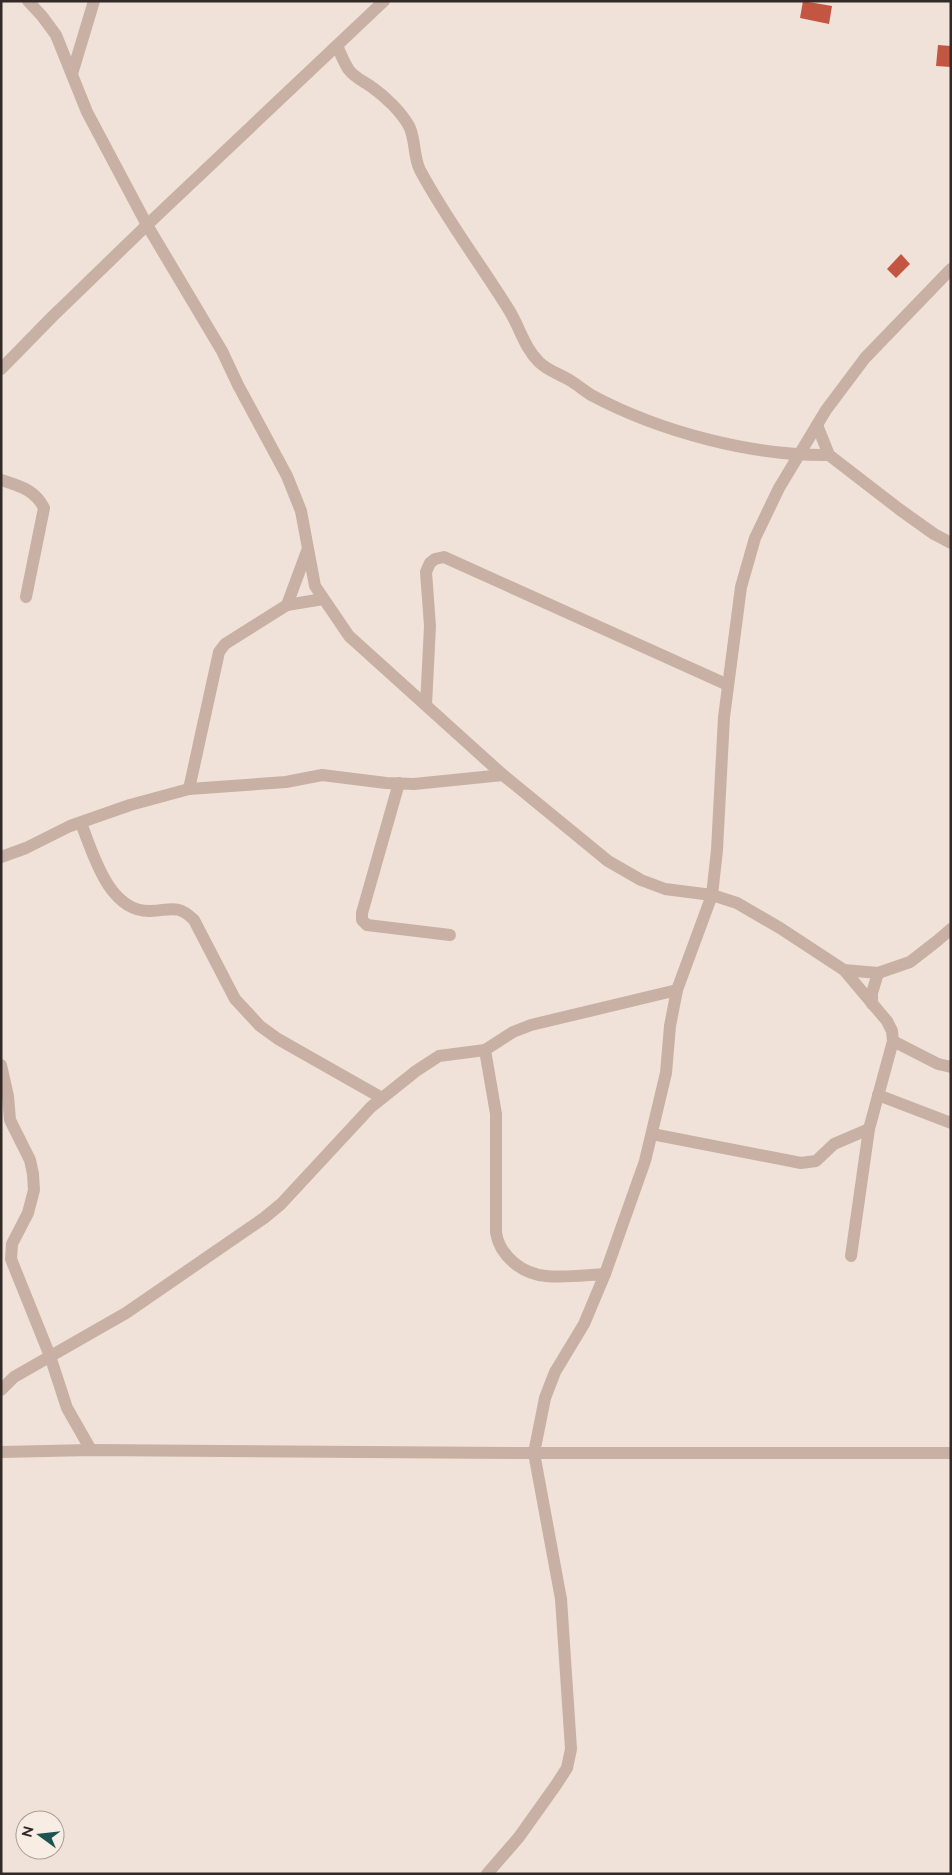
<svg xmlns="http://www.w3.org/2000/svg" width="952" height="1875" font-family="Raleway,sans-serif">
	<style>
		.building { fill: #c35543 }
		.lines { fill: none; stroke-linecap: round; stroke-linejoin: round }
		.street { stroke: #c8b1a4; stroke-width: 12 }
	</style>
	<rect width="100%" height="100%" fill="#f0e2d8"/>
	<g class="building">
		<polygon points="803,1 832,6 829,24 800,18"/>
		<polygon points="938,45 951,46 951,67 936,66"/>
		<polygon points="901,254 910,264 896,278 887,269"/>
	</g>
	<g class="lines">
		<g class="street">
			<polyline points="28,1 42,16 56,35 87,112 147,225 222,351 238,385 287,476 301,511 315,586 349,636 503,775 608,861 641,880 665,889 712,895 737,903 780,928 844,970 887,1021 892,1031 893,1041 869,1129 851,1256"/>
			<path d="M 337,46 C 341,54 344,63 349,70 C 355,78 365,82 373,88 C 386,97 401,112 409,126 C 416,140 413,156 420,170 C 446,219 480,263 509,310 C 520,328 524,347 539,362 C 548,371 560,374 571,381 C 579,386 586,392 593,396 C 661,432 752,456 829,455"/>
			<polyline points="72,74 94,1"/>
			<polyline points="1,369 52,317 147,225 384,1"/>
			<polyline points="817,425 829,455 899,509 934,534 951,543"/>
			<path d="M 1,480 C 20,486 35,490 44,508 L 26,597"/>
			<polyline points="287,605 307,551"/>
			<polyline points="426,705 430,626 426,572 430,563 435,559 444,557 728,685"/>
			<polyline points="399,783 362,913 362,920 367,925 450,935"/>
			<polyline points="189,789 219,652 225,644 287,605 323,599"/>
			<path d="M 81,823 C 93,854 109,913 151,911 C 171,910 178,904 194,920 L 235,999 L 260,1026 L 278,1039 L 382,1098"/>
			<polyline points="1,857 26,848 70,826 130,805 189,789 286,782 322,775 386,783 414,784 503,775"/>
			<polyline points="844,970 878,973 910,962 937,941 951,929"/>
			<polyline points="872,1004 872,993 878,973"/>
			<polyline points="893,1041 938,1064 951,1067"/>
			<path d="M 485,1050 L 496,1114 L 496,1233 C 500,1256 522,1274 546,1276 C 565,1278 586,1275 605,1274"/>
			<polyline points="1,1065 8,1096 10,1120 30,1160 33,1174 34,1190 28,1213 12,1244 11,1259 50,1356 67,1408 91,1450"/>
			<polyline points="878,1095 951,1123"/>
			<polyline points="652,1134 801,1163 816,1161 834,1144 869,1129"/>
			<polyline points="1,1390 14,1377 126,1313 264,1218 281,1204 371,1107 416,1071 439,1056 485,1050 513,1032 531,1025 677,990"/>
			<polyline points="1,1452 91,1450 524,1453 951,1453"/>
			<polyline points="487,1874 519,1837 556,1785 567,1768 571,1749 561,1599 534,1453 545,1398 555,1372 584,1324 605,1274 645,1161 666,1073 670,1026 677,990 712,895 717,850 724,717 741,587 755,538 779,488 826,410 865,358 951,269"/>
		</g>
	</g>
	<rect width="952" height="1875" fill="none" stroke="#332926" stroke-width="5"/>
	<g transform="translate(40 1835) rotate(285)"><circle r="24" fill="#f8ede4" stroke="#a99f98"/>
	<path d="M0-4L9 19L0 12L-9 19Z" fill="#1c5452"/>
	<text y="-8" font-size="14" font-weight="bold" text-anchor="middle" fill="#332926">N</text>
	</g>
</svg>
